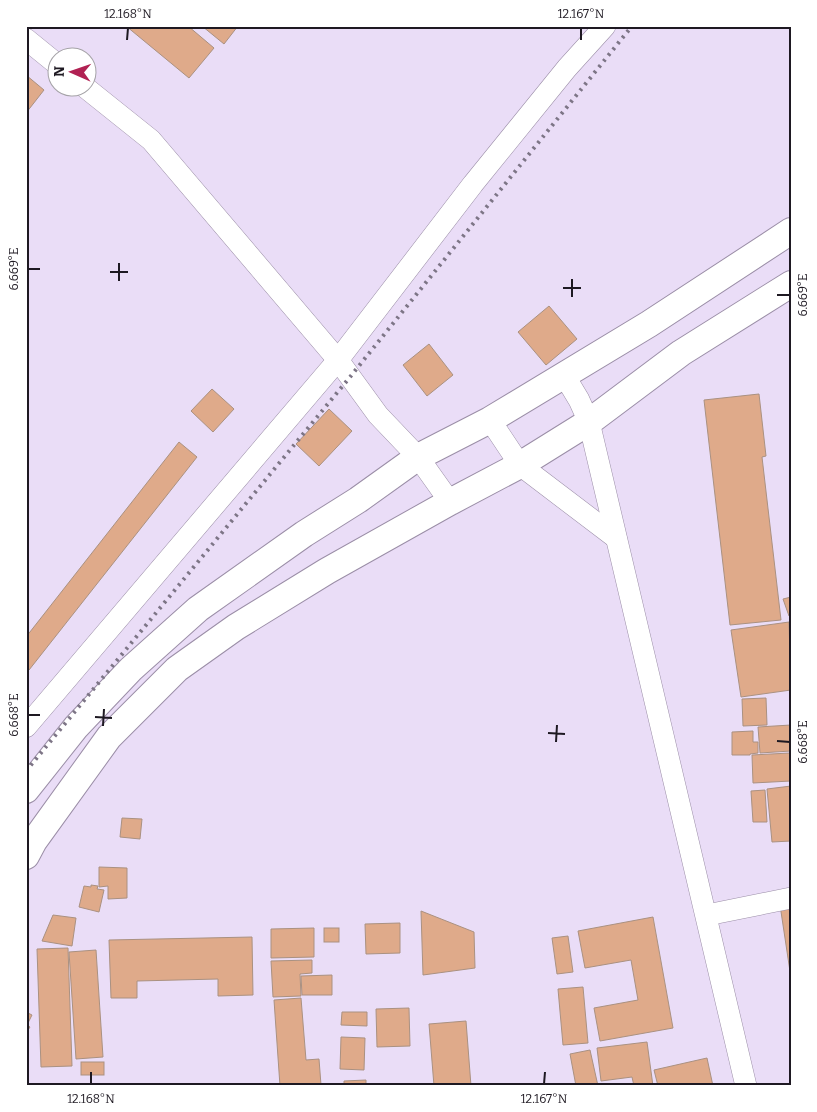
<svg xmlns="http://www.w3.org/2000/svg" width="817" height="1112" font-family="Bitter,serif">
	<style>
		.building { fill: #dfaa8a; stroke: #aa9181 }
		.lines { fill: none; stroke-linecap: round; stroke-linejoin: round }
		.minor-casing { stroke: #9b8ea7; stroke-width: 22 }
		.tertiary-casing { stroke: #9b8ea7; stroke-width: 28 }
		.minor { stroke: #fff; stroke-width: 21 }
		.tertiary { stroke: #fff; stroke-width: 26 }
		.rail { stroke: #7d7586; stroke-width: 4; stroke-dasharray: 2.5 5; stroke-linecap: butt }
		.ticks { fill: none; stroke: #1e1922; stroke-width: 2 }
		.neatline { fill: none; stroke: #1e1922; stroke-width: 2 }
		.ticks-label { font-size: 12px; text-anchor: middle; fill: #1e1922 }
	</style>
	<rect width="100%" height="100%" fill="#eaddf7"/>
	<g class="building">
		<polygon points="126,26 188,26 214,48 189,78"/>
		<polygon points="202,26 238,26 224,44"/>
		<polygon points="26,75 44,90 26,113"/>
		<polygon points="549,306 577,339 546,365 518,332"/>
		<polygon points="429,344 453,375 427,396 403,365"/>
		<polygon points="212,389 234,409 213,432 191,411"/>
		<polygon points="759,394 766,456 762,457 781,620 730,625 704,400"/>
		<polygon points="329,409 352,431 319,466 296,444"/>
		<polygon points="179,442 197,457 29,670 26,667 26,637"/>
		<polygon points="791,597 791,616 789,616 783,599"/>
		<polygon points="789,622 791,690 741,697 731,630"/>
		<polygon points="766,698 767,725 743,726 742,699"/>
		<polygon points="791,725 791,751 760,753 758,727"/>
		<polygon points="753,731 753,742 758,742 758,753 750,754 750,755 732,755 732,732"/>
		<polygon points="790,753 791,781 753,783 752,755"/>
		<polygon points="791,786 791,841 772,842 767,789"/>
		<polygon points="765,790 767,822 753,822 751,791"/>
		<polygon points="122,818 142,819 140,839 120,837"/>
		<polygon points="99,867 127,868 127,898 108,899 108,886 99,887"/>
		<polygon points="91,885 98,886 97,889 104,890 99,912 79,907 84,886 91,887"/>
		<polygon points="791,903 791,978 780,905"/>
		<polygon points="421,911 474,932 475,968 423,975"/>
		<polygon points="53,915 76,918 72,946 42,941"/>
		<polygon points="653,917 673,1028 600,1041 594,1008 638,1000 631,960 585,968 578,931"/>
		<polygon points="400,923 400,953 366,954 365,924"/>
		<polygon points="314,928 314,957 271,958 271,929"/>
		<rect x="324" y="928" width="15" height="14"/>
		<polygon points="568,936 573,972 557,974 552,938"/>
		<polygon points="252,937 253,995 218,996 218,979 137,981 137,998 111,998 109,940"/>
		<polygon points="68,948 72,1066 41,1067 37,949"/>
		<polygon points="96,950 103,1057 76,1059 69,952"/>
		<polygon points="312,960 312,973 300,974 301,996 273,997 271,961"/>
		<polygon points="332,975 332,995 302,995 301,976"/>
		<polygon points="583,987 588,1043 563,1045 558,989"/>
		<polygon points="301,998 306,1060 319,1059 321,1085 280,1086 274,1000"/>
		<polygon points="409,1008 410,1046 377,1047 376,1009"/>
		<polygon points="26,1012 32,1015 27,1025 30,1027 26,1033"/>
		<polygon points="342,1012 367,1012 367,1026 341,1025"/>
		<polygon points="466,1021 471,1086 434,1086 429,1024"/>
		<polygon points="341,1037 365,1038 364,1070 340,1069"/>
		<polygon points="647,1042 653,1086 634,1086 632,1077 601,1081 597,1048"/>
		<polygon points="590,1050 598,1086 576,1086 570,1054"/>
		<polygon points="707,1058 713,1086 658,1086 654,1070"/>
		<rect x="81" y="1062" width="23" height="13"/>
		<polygon points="366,1080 366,1086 344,1086 344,1081"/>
	</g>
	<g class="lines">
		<g class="minor-casing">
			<g id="minor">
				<polyline points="26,39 58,65"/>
				<polyline points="86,88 151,140 338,360 378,415 418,457 450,502"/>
				<polyline points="564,375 579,400 589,422 746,1086"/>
				<polyline points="490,420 520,465 616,538"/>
				<polyline points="26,727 338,360 473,184 567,68 605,26"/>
				<polyline points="707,915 791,898"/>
			</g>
		</g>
		<g class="tertiary-casing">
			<g id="tertiary">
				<polyline points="26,790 76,727 131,669 198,609 304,534 358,500 418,457 490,420 649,324 791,231"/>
				<polyline points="26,856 34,841 109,737 177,669 236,627 327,571 450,502 520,465 589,422 681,353 791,284"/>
			</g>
		</g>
		<use href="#minor" class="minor"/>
		<use href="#tertiary" class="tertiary"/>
		<polyline class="rail" points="26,771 350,377 632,26"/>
	</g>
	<path class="ticks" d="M 127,40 L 128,28M 581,40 L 581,28M 28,269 L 40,269M 110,272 L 128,272M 119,281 L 119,263M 563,288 L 581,288M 777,295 L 790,295M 572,297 L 572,279M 28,715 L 40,715M 95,717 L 112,718M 103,726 L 104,709M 548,733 L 565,734M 777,741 L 790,742M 556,742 L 557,725M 91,1084 L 91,1072M 544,1084 L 545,1072"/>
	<rect width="817" height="1112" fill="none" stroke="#ffffff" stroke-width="55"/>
	<g transform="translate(72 72) rotate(272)"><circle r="24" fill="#ffffff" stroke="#a5a3a7"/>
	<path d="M0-4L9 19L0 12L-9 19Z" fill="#b12153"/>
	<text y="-8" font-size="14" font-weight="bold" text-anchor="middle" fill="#1e1922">N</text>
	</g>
	<rect x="28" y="28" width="762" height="1056" class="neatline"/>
	<g class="ticks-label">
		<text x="128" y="18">12.168°N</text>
		<text x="581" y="18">12.167°N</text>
		<text transform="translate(14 269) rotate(-90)" y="4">6.669°E</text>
		<text transform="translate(803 295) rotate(-90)" y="4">6.669°E</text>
		<text transform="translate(14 715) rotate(-90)" y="4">6.668°E</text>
		<text transform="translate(803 742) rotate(-90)" y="4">6.668°E</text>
		<text x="91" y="1103">12.168°N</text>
		<text x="544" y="1103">12.167°N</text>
	</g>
</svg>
